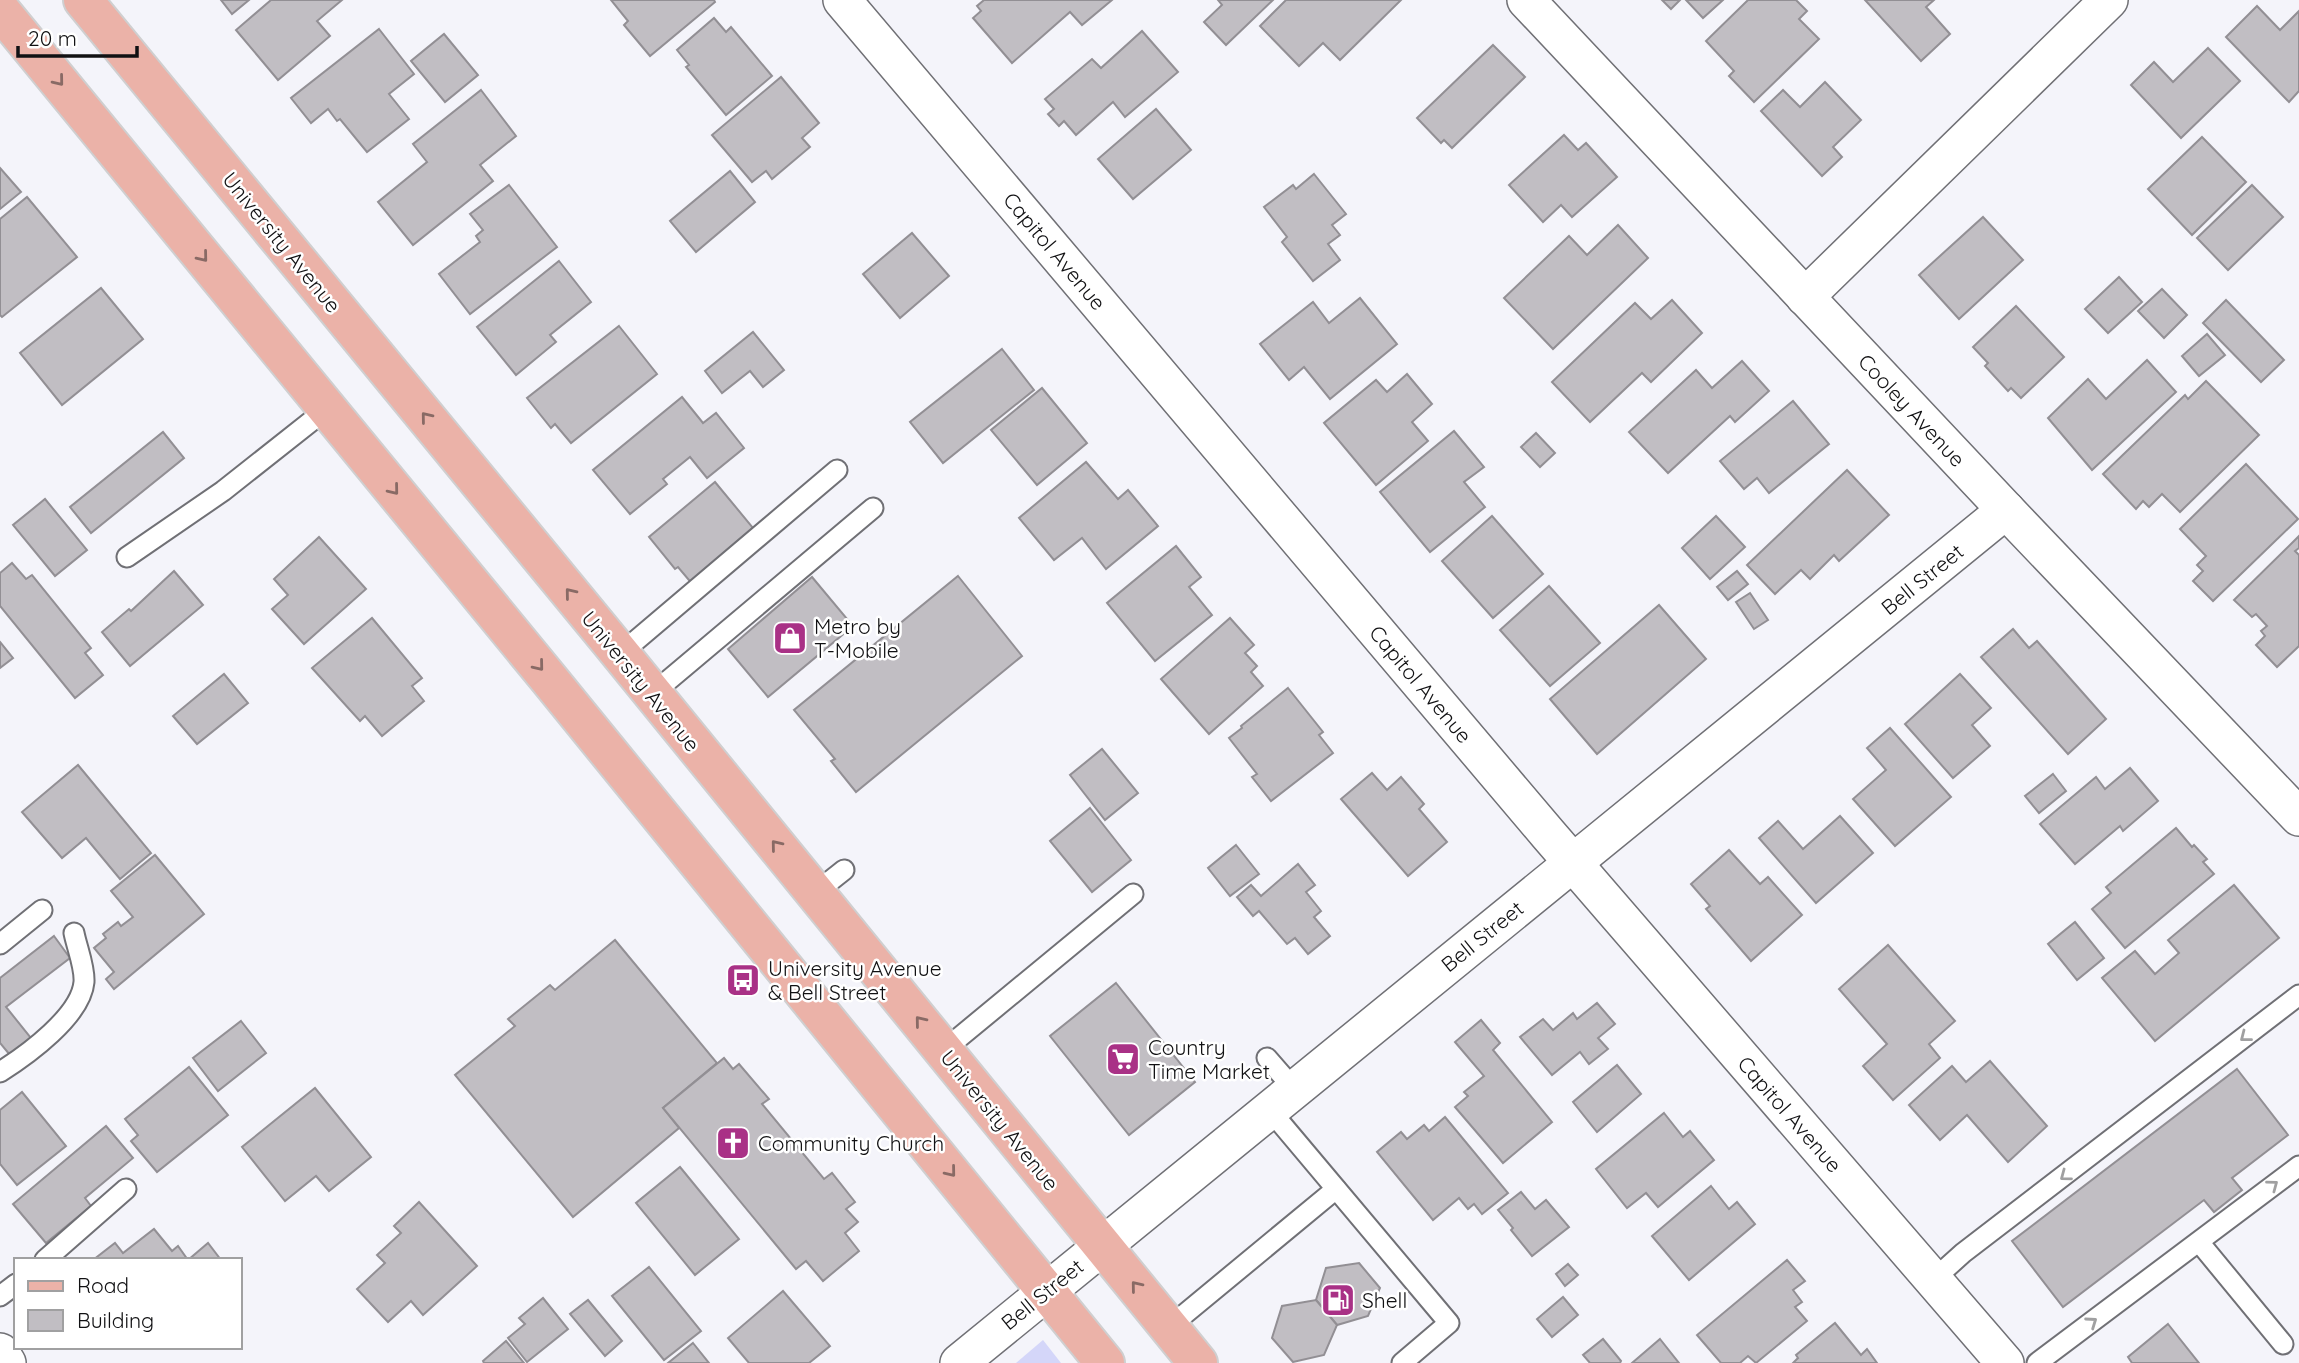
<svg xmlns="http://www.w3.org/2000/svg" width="2299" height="1363" font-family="Quicksand,sans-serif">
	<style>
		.green { fill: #d4d6f9 }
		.building { fill: #c1bec3; stroke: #928f94; stroke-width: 2 }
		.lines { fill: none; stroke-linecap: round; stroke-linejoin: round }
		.service-casing { stroke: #707075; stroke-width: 23 }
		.minor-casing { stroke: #707075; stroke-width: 40 }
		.primary-casing { stroke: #cfcfd0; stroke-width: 42 }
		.service { stroke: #fff; stroke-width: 19 }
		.minor { stroke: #fff; stroke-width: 37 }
		.primary { stroke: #ebb2a8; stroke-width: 38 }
		.oneway { stroke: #896a65 }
		.oneway2 { stroke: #a0a0a1 }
		.labels { text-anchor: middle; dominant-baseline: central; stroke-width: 5; stroke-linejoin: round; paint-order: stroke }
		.street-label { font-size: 21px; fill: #111113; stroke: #fff }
		.poi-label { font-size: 21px; fill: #111113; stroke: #fff; text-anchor: start }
	</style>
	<rect width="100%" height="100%" fill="#f4f4fa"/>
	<polygon class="green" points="1043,1340 1061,1363 1016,1363"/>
	<g class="building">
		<polygon points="221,0 249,0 232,14"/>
		<polygon points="271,0 342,0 317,21 330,36 278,80 236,30"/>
		<polygon points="611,0 714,0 715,2 650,56 624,25 628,21"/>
		<polygon points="984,0 1112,0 1082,25 1070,12 1012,63 973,18 981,11 977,6"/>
		<polygon points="1218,0 1273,0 1226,45 1204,22 1222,5"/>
		<polygon points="1286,0 1401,0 1340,60 1323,43 1299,66 1260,26"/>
		<polygon points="1662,0 1680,0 1671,9"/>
		<polygon points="1686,0 1723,0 1703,18"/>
		<polygon points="1748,0 1796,0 1807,11 1799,19 1819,39 1754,102 1729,76 1734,71 1706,41"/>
		<polygon points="1865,0 1934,0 1926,7 1950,34 1921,61"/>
		<polygon points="2257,6 2280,30 2299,11 2299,91 2289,102 2226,37"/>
		<polygon points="714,18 726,32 731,27 772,76 726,115 686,67 689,65 677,50"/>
		<polygon points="379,29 414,74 389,94 409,119 367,152 340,119 337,121 328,109 311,123 291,98"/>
		<polygon points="1142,31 1178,72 1125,117 1113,102 1076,135 1064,121 1059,126 1048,114 1054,109 1045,99 1092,59 1101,68"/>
		<polygon points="444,34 478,75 445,102 411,61"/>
		<polygon points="1493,45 1525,77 1452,148 1444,140 1441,143 1417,118"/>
		<polygon points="2208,48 2240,81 2181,138 2131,85 2154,62 2173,82"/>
		<polygon points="781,77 819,123 802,138 810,147 772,179 766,171 752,182 712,135"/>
		<polygon points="1825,82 1861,120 1833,147 1842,157 1822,176 1761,111 1783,90 1800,107"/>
		<polygon points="481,90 516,136 480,165 493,181 413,245 378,202 427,162 413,144"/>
		<polygon points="1156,109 1191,150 1133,199 1098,159"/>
		<polygon points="1564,135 1578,150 1586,143 1617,177 1572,217 1561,205 1543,222 1509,185"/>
		<polygon points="2202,137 2246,182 2192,235 2148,189"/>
		<polygon points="0,168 21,192 0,209"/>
		<polygon points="730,171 755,202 696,252 670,221"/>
		<polygon points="1314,174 1346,214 1332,225 1340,235 1328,244 1340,260 1313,281 1282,242 1287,237 1264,207 1293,185 1296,189"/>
		<polygon points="509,185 557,247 470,314 439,274 480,242 476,236 483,230 470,214"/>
		<polygon points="2252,185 2283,217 2228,270 2197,238"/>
		<polygon points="27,197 77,257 2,317 0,315 0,219"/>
		<polygon points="1983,217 2023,260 1959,319 1919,275"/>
		<polygon points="1618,225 1648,258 1553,349 1504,298 1569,236 1587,255"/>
		<polygon points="912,233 949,276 900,318 863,274"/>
		<polygon points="559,261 591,302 550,335 556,342 516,375 477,327"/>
		<polygon points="2119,277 2142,302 2108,333 2085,309"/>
		<polygon points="101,288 143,339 62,405 20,353"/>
		<polygon points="2162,289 2187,315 2164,338 2138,311"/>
		<polygon points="1360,298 1397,344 1330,399 1304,367 1289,380 1260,344 1313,302 1329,323"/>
		<polygon points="1672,300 1702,333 1651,382 1642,373 1590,422 1552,382 1635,303 1651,319"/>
		<polygon points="2226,300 2284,360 2261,382 2203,323"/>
		<polygon points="2016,306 2064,357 2021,398 2011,388 2008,391 1985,366 1988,363 1973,347"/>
		<polygon points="619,326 657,374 571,443 555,424 551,428 527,398"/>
		<polygon points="753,332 784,370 763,387 750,371 722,393 705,371"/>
		<polygon points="2207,334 2225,355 2199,376 2182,356"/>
		<polygon points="1002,349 1034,390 943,463 910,422"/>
		<polygon points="2147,360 2176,392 2092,470 2048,418 2088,379 2106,399"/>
		<polygon points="1742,361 1769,391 1735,422 1730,416 1668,473 1629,432 1696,370 1712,388"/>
		<polygon points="1407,374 1432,404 1412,422 1428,441 1376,485 1324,423 1376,380 1387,392"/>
		<polygon points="2206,381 2259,435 2180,512 2162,494 2149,507 2143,501 2136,509 2103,474 2185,395 2188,399"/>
		<polygon points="1042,388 1087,443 1037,485 991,430"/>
		<polygon points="682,397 703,423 716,413 744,448 707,478 690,457 663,479 667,484 630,514 593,470"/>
		<polygon points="1793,401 1829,444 1769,493 1757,478 1744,489 1720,461"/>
		<polygon points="1454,431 1484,467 1464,482 1485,507 1430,552 1380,492"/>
		<polygon points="163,432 184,458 91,533 70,507"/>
		<polygon points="1536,433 1555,453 1540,467 1521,447"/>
		<polygon points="1086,462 1118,499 1128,490 1158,526 1106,569 1082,538 1054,560 1019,518"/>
		<polygon points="2246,464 2298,519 2213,601 2193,581 2203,571 2197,565 2206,556 2180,529"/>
		<polygon points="1847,470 1889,515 1839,561 1834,555 1810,579 1801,570 1775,594 1747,565"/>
		<polygon points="715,482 758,534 694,586 678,567 675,569 649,537"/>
		<polygon points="45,499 87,550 55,576 13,525"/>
		<polygon points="1492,516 1543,574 1493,618 1442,561"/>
		<polygon points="1716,516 1745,547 1710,579 1682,548"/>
		<polygon points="2299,536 2299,548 2295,551 2299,555 2299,646 2277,667 2256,645 2265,636 2261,631 2267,626 2256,614 2252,617 2234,600"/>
		<polygon points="319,537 366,589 304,644 272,609 288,595 274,579"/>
		<polygon points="1176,546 1201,577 1189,587 1212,615 1155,661 1107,603"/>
		<polygon points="12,563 26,579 32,575 91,648 85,653 103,675 75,698 0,606 0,573"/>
		<polygon points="174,571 203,605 130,666 102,632 129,609 131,611"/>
		<polygon points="1737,571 1748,584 1728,600 1717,587"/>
		<polygon points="958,576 1022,656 856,792 831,761 835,759 794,710"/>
		<polygon points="812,577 853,626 768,697 728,649"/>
		<polygon points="1549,586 1600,643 1550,686 1500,630"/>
		<polygon points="1750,593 1768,620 1754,629 1736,602"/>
		<polygon points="1659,605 1706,659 1597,754 1550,699"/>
		<polygon points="372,618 422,678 412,686 424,701 382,736 365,716 360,721 312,668"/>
		<polygon points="1230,618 1254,645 1245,653 1257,666 1251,672 1263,686 1209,734 1161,679"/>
		<polygon points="2013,629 2029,648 2037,641 2106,719 2068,754 1981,657"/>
		<polygon points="0,642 13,658 0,668"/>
		<polygon points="224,674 248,703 197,744 173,716"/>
		<polygon points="1960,674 1991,708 1972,725 1990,746 1953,778 1905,724"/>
		<polygon points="1288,688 1323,732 1319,735 1333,753 1271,801 1252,777 1257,774 1229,738 1242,728 1241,726"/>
		<polygon points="1890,728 1951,797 1895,846 1853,799 1886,770 1867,748"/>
		<polygon points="1102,749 1138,793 1105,820 1070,775"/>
		<polygon points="78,765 151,853 120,879 86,838 62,858 22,812"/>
		<polygon points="2130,768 2158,801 2123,831 2120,826 2075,864 2040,824 2096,777 2105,789"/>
		<polygon points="1372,773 1387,790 1401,777 1424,804 1419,809 1447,842 1408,876 1341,799"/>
		<polygon points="2053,774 2066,791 2039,813 2025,796"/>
		<polygon points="1090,808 1131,860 1092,892 1050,841"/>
		<polygon points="1840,816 1873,853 1816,903 1759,838 1778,821 1803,849"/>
		<polygon points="2176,828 2192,847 2194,845 2207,859 2203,862 2214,874 2125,948 2092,909 2111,893 2106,887"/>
		<polygon points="1236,845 1259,874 1230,896 1208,868"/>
		<polygon points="1729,850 1760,884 1768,877 1802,915 1751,961 1706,909 1710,906 1691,884"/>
		<polygon points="155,855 204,914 114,989 106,979 114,972 94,948 106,938 103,934 118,922 121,926 133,917 111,891"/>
		<polygon points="1298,864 1315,885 1306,892 1321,911 1314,917 1330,936 1308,954 1295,938 1287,944 1259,911 1253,916 1237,897 1251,885 1261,896"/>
		<polygon points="2234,885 2279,938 2155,1041 2102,978 2135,951 2155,974 2179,953 2168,940"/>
		<polygon points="2075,922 2104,958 2077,980 2048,944"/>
		<polygon points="54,936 70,958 6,1007 31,1038 10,1055 0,1043 0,978"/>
		<polygon points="615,940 717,1063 663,1108 679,1128 573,1217 455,1075 515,1026 508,1019 550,985 555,990"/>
		<polygon points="1888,945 1955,1021 1929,1044 1940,1058 1893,1100 1863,1066 1887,1044 1839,989"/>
		<polygon points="1116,983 1195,1082 1129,1135 1050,1036"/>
		<polygon points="1597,1003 1615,1024 1598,1038 1608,1049 1589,1064 1580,1052 1552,1075 1520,1037 1543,1019 1553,1030 1573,1013 1577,1019"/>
		<polygon points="1481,1020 1500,1043 1493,1050 1552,1122 1503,1163 1455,1107 1468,1096 1464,1092 1484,1076 1455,1042"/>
		<polygon points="241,1021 266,1053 218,1091 193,1058"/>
		<polygon points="724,1058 733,1069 739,1064 769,1099 762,1104 824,1179 832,1173 855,1202 846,1209 858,1222 845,1233 859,1251 823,1281 806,1261 796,1269 663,1108"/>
		<polygon points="1990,1061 2047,1126 2008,1162 1967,1115 1940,1140 1909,1105 1952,1066 1966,1082"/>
		<polygon points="1617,1065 1641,1094 1597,1132 1573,1102"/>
		<polygon points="189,1067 228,1115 157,1172 131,1141 138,1135 125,1119"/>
		<polygon points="2237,1069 2288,1135 2232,1178 2242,1190 2214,1212 2204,1200 2063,1307 2012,1241"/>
		<polygon points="315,1088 371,1157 329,1191 316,1176 285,1201 242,1147"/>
		<polygon points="22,1092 66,1146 17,1185 0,1164 0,1110"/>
		<polygon points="1664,1113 1683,1137 1690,1131 1714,1160 1658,1207 1646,1193 1627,1208 1596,1169"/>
		<polygon points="1445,1117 1508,1193 1482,1214 1474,1204 1468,1209 1459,1198 1433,1220 1377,1152 1401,1132 1407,1139 1424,1125 1429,1131"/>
		<polygon points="106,1126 133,1158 85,1198 91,1206 46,1243 13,1204"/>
		<polygon points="680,1167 739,1239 695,1275 636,1203"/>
		<polygon points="1711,1186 1729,1209 1737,1202 1755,1224 1689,1280 1652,1236"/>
		<polygon points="1521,1192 1535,1209 1546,1200 1569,1227 1532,1256 1511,1230 1513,1228 1498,1210"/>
		<polygon points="419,1202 477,1266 423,1315 411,1301 388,1322 357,1289 385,1263 377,1255 401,1233 394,1226"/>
		<polygon points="154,1229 172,1251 178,1246 188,1260 208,1243 221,1260 93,1260 115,1243 123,1253"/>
		<polygon points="1787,1260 1805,1281 1793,1290 1802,1302 1795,1307 1807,1321 1756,1363 1748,1356 1740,1363 1721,1363 1697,1335"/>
		<polygon points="1359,1263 1380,1288 1368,1316 1337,1325 1316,1300 1326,1268"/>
		<polygon points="1568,1264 1578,1275 1565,1286 1556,1274"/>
		<polygon points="649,1267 701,1331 664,1360 612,1296"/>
		<polygon points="783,1291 830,1346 809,1363 749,1363 728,1338"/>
		<polygon points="1563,1297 1578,1315 1552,1337 1537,1319"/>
		<polygon points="543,1298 568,1329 527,1362 508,1338 525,1324 519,1318"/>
		<polygon points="588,1300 622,1341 605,1356 570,1314"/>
		<polygon points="1316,1300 1337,1325 1324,1355 1293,1362 1272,1338 1282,1306"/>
		<polygon points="1835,1323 1861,1355 1867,1349 1877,1363 1793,1363 1798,1358 1796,1355"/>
		<polygon points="2168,1324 2199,1363 2132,1363 2128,1357"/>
		<polygon points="1603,1339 1621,1361 1620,1363 1590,1363 1583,1355"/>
		<polygon points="1660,1339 1679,1363 1632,1363"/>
		<polygon points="506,1341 524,1363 484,1363 483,1361"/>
		<polygon points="693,1343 709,1363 668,1363"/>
	</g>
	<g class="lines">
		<g class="service-casing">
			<g id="service">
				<polyline points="127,557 223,491 328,408"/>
				<polyline points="620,654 837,470"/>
				<polyline points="652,694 873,508"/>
				<polyline points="815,893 844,870"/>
				<polyline points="0,944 42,910"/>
				<polyline points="944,1050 1133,894"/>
				<polyline points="1267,1058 1294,1089"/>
				<path d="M 0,1072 C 27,1055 81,1016 84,982 C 85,967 77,948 74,933"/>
				<polyline points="1269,1109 1449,1323 1402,1363"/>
				<polyline points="2199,1242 2283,1344"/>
				<polyline points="45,1260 126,1189"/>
				<polyline points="1933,1280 1963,1253 2299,995"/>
				<polyline points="0,1296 16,1284"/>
				<polyline points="1169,1327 1336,1189"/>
				<polyline points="2037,1363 2299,1166"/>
			</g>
		</g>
		<g class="minor-casing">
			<g id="minor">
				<polyline points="842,0 1548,834 2005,1363"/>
				<polyline points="1526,0 2006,510 2299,817"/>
				<polyline points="1805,297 2109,0"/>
				<polyline points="0,1352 7,1363"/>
				<polyline points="959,1363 2006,510"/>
			</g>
		</g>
		<g class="primary-casing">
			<g id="primary">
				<polyline points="83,0 609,640 1198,1363"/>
				<polyline points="0,10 549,679 1105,1363"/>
			</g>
		</g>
		<use href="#service" class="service"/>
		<use href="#minor" class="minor"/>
		<use href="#primary" class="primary"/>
	</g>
	<defs><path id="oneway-chevron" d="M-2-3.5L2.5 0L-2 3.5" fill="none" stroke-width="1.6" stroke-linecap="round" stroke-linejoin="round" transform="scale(1.75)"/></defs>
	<g class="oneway">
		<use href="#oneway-chevron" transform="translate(59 81) rotate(51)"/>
		<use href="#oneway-chevron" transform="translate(203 257) rotate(51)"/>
		<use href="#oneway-chevron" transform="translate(426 417) rotate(-129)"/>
		<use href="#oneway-chevron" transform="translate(394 490) rotate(51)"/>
		<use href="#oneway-chevron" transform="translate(570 593) rotate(-129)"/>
		<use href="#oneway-chevron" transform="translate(539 666) rotate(51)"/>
		<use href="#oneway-chevron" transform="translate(776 845) rotate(-129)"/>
		<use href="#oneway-chevron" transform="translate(920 1021) rotate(-129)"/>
		<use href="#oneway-chevron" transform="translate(951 1172) rotate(51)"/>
		<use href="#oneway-chevron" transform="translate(1136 1286) rotate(-129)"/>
	</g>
	<g class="oneway2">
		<use href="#oneway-chevron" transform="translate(2245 1037) rotate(142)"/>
		<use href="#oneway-chevron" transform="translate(2065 1176) rotate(143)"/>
		<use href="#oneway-chevron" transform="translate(2273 1185) rotate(-37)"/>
		<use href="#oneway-chevron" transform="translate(2092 1322) rotate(-35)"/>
	</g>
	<defs>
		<g id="shop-square" transform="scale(1.75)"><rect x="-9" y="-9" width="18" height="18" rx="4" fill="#a93186" stroke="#fff"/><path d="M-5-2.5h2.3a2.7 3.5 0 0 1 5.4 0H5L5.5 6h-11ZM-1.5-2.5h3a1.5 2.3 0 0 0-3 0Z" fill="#fff"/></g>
		<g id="bus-square" transform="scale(1.75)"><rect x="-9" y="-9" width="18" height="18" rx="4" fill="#a93186" stroke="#fff"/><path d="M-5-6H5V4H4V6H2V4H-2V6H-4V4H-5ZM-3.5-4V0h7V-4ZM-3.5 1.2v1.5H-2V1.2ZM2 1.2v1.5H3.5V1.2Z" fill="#fff"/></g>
		<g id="supermarket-square" transform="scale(1.75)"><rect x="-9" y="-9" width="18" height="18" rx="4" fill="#a93186" stroke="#fff"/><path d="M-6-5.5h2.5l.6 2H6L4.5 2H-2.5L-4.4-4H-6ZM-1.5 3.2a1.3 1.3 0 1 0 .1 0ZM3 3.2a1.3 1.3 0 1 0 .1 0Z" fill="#fff"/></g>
		<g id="church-square" transform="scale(1.75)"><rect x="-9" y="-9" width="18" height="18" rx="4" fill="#a93186" stroke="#fff"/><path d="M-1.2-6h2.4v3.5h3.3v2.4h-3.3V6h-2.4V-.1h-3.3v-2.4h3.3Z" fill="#fff"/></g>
		<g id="fuel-square" transform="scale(1.75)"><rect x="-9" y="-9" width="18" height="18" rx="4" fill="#a93186" stroke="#fff"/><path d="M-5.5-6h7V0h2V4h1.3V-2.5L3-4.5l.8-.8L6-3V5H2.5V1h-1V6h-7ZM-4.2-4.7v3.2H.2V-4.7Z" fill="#fff"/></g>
	</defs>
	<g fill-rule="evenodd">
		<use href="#shop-square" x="790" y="638"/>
		<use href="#bus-square" x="743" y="980"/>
		<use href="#supermarket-square" x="1123" y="1059"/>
		<use href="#church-square" x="733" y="1143"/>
		<use href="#fuel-square" x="1338" y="1300"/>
	</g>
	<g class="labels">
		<g class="street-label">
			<text transform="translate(282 242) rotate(51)">University Avenue</text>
			<text transform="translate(1055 251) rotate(50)">Capitol Avenue</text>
			<text transform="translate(1912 410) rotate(47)">Cooley Avenue</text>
			<text transform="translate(1922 579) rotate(-39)">Bell Street</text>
			<text transform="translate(641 681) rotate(51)">University Avenue</text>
			<text transform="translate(1421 684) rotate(50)">Capitol Avenue</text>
			<text transform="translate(1482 936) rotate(-39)">Bell Street</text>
			<text transform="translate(1790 1114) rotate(49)">Capitol Avenue</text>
			<text transform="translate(1000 1120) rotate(51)">University Avenue</text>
			<text transform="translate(1042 1294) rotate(-39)">Bell Street</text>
		</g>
		<g class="poi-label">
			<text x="814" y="626">Metro by<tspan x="814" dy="24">T-Mobile</tspan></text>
			<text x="768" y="968">University Avenue<tspan x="768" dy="24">&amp; Bell Street</tspan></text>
			<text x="1148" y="1047">Country<tspan x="1148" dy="24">Time Market</tspan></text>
			<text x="758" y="1143">Community Church</text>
			<text x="1362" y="1300">Shell</text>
		</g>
	</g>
	<rect x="14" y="1258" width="228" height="91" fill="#ffffff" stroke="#a0a0a1" stroke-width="2"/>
	<rect x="28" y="1281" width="35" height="10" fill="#ebb2a8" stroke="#a0a0a1" stroke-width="2"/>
	<text x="77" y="1293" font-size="21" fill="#111113">Road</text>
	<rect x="28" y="1310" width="35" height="21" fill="#c1bec3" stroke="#a0a0a1" stroke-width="2"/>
	<text x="77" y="1328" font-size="21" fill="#111113">Building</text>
	<path d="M18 46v10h119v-10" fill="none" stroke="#111113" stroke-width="3.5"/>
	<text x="28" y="46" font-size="21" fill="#111113" stroke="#ffffff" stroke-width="5" paint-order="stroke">20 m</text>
</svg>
